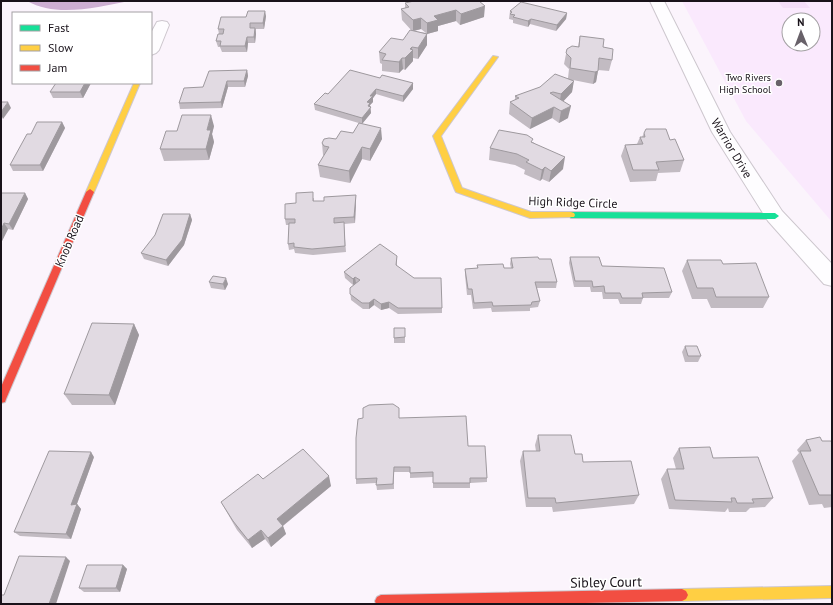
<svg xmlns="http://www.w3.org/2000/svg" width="833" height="605" font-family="'PT Sans',sans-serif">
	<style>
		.built { fill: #fae9fd; fill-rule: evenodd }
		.green { fill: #f4ddf8 }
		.water { fill: #cdaed2 }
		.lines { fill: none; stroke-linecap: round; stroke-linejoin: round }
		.street-casing { stroke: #cdc7ce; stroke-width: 2 }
		.fast-casing { stroke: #cdc7ce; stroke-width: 2 }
		.slow-casing { stroke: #cdc7ce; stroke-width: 2 }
		.jam-casing { stroke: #cdc7ce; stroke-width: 2 }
		.street { fill: #fefdff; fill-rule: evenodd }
		.fast { fill: #16e098; fill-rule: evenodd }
		.slow { fill: #ffcf43; fill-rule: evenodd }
		.jam { fill: #f24e42; fill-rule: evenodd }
		.wall { fill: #c2bbc2; fill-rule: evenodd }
		.shaded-wall { fill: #9e999e }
		.building { fill: #e1dae2; stroke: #9e999e }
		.poi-dot { fill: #686169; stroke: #fff; stroke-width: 1.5 }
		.labels { text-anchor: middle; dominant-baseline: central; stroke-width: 3; stroke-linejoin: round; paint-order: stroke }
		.far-poi-label { font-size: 10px; fill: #19121a; stroke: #fff; text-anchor: end }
		.street-label { font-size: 12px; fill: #19121a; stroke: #fff }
		.near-street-label { font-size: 14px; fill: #19121a; stroke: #fff }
	</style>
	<rect width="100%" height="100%" fill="#fbf4fc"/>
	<path class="built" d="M 682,1 L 832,1 L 832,222 L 746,121 ZM 789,20 L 813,20 L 813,44 L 789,44 Z"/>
	<polygon class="green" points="778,1 804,1 810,8 783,8"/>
	<path class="water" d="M 27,1 L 129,1 C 97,7 57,18 27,1 Z"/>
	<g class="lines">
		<g class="street-casing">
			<g id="street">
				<polygon points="650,1 664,1 730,132 782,211 832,264 832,286 824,284 768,221 712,132"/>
				<polygon points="162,21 167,22 169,25 159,50 156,53 151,55 151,33 157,22"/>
			</g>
		</g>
		<g class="fast-casing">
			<polygon id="fast" points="571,212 775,213 779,216 775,219 571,218 567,215"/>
		</g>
		<g class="slow-casing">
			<g id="slow">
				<polygon points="493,56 498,57 441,136 462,188 531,212 571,212 574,213 575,215 574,217 530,218 456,192 455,190 433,136"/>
				<polygon points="134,83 140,83 94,192 93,194 87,194 86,192"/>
				<polygon points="832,586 832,598 682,601 678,599 676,595 678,591 682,589"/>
			</g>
		</g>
		<g class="jam-casing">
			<g id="jam">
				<polygon points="90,189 94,192 6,399 5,402 1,403 1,387 86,192"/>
				<polygon points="682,589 686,591 688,595 686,599 682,601 537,604 376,604 375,601 377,597 381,595"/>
			</g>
		</g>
		<use href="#street" class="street"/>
		<use href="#fast" class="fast"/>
		<use href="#slow" class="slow"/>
		<use href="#jam" class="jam"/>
	</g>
	<g class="wall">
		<path d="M 479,1 L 484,17 L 460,25 L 456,21 L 438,26 L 438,31 L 427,34 L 427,45 L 418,59 L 413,58 L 413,61 L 405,70 L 403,69 L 399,73 L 382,71 L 382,64 L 380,63 L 379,52 L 403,40 L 412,31 L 402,20 L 401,9 L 405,8 L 405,3 ZM 421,29 L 426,33 L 414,31 Z"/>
		<polygon points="510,11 567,13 566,19 556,31 530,24 528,27 513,23 513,20 509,19"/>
		<polygon points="266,16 264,29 256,29 256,34 255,43 248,43 247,52 222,52 220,47 218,47 216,41 219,34 218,29"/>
		<polygon points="580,36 603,47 612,60 609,71 598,70 596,82 593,84 573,80 572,92 563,101 568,118 559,123 552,118 530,129 509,114 510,102 515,100 515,96 568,78 569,69 564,64 567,49 578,47"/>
		<polygon points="247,70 248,76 245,87 228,87 222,108 180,109 179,103 203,87"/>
		<polygon points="380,78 413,83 413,89 403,102 376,94 373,98 373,102 370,105 371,113 362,124 315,110 314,104 328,94"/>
		<polygon points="91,83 83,98 53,98 50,92"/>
		<polygon points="62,122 65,128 43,171 13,171 10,165 31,134"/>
		<polygon points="214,126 212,134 214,142 209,160 164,161 160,149 177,131"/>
		<polygon points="644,133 670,140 684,160 680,172 658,173 656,181 630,182 621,156 625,145 637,144 640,137 642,137"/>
		<polygon points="382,139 370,161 362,159 350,183 320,177 318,165 324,156 323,155 322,143"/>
		<polygon points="533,142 563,169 549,182 542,179 540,181 524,174 525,170 515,165 489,160 490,148"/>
		<polygon points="1,193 25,193 28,199 13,230 8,229 1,243"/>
		<polygon points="356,195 356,201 355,223 344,224 346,252 313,255 295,253 294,249 289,250 288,244 289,225 286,225 285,219 296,203 314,198 314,201 324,201"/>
		<polygon points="190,214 192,220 184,245 168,266 144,259 141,253"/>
		<polygon points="397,256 397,266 442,308 442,313 398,314 389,308 381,310 374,305 369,309 363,309 351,300 350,288 356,283 353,285 345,278 344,272"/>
		<polygon points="570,257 602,266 672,292 669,298 643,298 641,304 620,304 618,299 603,299 602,292 591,292 590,287 574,287 569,263"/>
		<polygon points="511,258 539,259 557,282 556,288 537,288 540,301 538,307 530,308 530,311 492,312 491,308 473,309 471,295 467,295 465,275 465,269 477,268 477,265 504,268 511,268 510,264"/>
		<polygon points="687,260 723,264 769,297 763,308 711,308 707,299 692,299 682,271"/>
		<polygon points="209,282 228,284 225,290 211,288"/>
		<polygon points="134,324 139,335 115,405 72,405 64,394"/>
		<rect x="394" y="328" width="11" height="15"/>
		<polygon points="685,346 701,356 698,362 685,362 682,352"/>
		<polygon points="399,418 468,446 487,478 487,482 470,483 470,488 433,488 433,477 410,478 410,472 394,472 394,489 377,490 376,483 356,484 356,479"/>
		<polygon points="538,435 575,454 583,462 639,495 634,504 553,512 552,507 526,507 520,461 523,451 536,451 535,445"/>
		<polygon points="806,440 822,441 832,443 832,507 824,508 822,504 809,505 792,461 799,453 797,450"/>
		<polygon points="679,448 713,458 773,498 765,507 750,508 746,512 729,512 728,508 725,512 669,509 661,479 667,469 676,469 673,458"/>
		<polygon points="94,457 77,504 81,509 71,539 20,536 14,532"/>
		<polygon points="263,479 331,486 283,526 286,534 271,547 265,539 252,548 237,530 221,502"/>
		<polygon points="123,565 127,569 120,592 84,592 79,588"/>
	</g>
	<g class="shaded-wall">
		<polygon points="485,6 484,17 460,25 461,14"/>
		<polygon points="456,10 456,21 438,26 438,31 427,34 427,45 418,59 418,48 427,34 427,23 434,16"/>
		<polygon points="265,11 266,16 264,29 263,23"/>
		<polygon points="567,13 566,19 556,31 557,25"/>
		<polygon points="421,18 421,29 413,31 413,20"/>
		<polygon points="531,19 530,24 528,27 528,21"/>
		<polygon points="255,28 256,34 255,43 254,37"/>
		<polygon points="247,37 248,43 247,52 245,46"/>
		<polygon points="412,47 412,51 413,50 413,61 405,70 405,58"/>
		<polygon points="402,58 403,69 399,73 399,62"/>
		<polygon points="247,70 248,76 245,87 244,81"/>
		<polygon points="598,71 596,82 593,84 595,72"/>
		<polygon points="227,81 228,87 222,108 221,102"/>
		<polygon points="574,81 572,92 559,106 561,94"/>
		<polygon points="85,83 91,83 83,98 80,92"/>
		<polygon points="413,83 413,89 403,102 403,96"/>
		<polygon points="376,89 376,94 373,98 373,102 370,105 371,113 362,124 362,118 370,96"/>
		<polygon points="8,102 11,108 3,119 1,115 1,112"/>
		<polygon points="571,106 568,118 559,123 561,111"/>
		<polygon points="554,107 552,118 530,129 532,118"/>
		<polygon points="211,115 214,126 212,134 214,142 209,160 206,149 207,130"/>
		<polygon points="62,122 65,128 43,171 40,165"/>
		<polygon points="381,128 382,139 370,161 370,149"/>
		<polygon points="362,147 362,159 350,183 349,171"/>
		<polygon points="565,157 563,169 549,182 551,171"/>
		<polygon points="545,167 542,179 540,181 542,170"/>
		<polygon points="25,193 28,199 13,230 9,224"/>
		<polygon points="356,195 356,201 355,223 354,217"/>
		<polygon points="190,214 192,220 184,245 168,266 166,260"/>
		<polygon points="4,223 8,229 1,243 1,230"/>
		<polygon points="355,277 356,283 353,285 353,279"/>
		<polygon points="226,278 228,284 225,290 223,284"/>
		<polygon points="374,299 374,305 369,309 369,303"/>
		<polygon points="389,302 389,308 381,310 381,304"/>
		<polygon points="134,324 139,335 115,405 109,395"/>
		<polygon points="91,452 94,457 75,509 71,505"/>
		<polygon points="329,476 331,486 280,528 277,519"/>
		<polygon points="77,504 81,509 71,539 66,534"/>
		<polygon points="283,526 286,534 271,547 268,538"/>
		<polygon points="261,530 265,539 252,548 248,540"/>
		<polygon points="66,557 70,561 56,604 49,604"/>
		<polygon points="123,565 127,569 120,592 116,588"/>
	</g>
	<g class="building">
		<polygon points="414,1 479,1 485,6 461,14 456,10 434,16 438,20 427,23 421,18 413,20 401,9 409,7 405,3"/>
		<polygon points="521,2 567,13 557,25 531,19 528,21 513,17 515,15 510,14 512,12 510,11"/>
		<polygon points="248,11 265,11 263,23 250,23 250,28 255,28 254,37 247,37 245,46 220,46 221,41 216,41 218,34 223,34 224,29 218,29 221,17 246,17"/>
		<polygon points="410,30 427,34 418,48 412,47 410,49 413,50 405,58 402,58 399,62 382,60 386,54 379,52 391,38 403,40"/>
		<polygon points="580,36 604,39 603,47 613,49 612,60 599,58 598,71 595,72 570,68 571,58 566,53 567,49 572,46 579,47"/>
		<polygon points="247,70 244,81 227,81 221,102 179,103 184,88 203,87 209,71"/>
		<polygon points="350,70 380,78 382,75 413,83 403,96 376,89 370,96 373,96 367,102 370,103 368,106 371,107 362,118 314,104 325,93 328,94"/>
		<polygon points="555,74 574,81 561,94 553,92 550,93 571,106 561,111 554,107 532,118 510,102 519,98 515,96 540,87"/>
		<polygon points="56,83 85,83 80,92 50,92"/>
		<polygon points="1,102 8,102 1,112"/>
		<polygon points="182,115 211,115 207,130 211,130 206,149 160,149 166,131 177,131"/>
		<polygon points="37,122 62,122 40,165 10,165 27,134 31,134"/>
		<polygon points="359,123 381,128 370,149 362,147 349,171 318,165 329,147 324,146 322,143 324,139 329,138 336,139 341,131 353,133"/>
		<polygon points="646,129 666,129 670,140 675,139 684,160 656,162 659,170 633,170 625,145 643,144 640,137 645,137 644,133"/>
		<polygon points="499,130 527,135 533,139 531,142 565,157 551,171 545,167 542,170 526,162 529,160 517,154 490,148"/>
		<polygon points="313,192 313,201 324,201 324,197 356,195 354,217 334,218 334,223 344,222 345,246 312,249 294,247 294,243 288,244 289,223 295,223 295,219 285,219 285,204 296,203 296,193"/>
		<polygon points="1,193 25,193 9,224 4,223 1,230"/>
		<polygon points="163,214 190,214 182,240 166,260 141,253 155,235"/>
		<polygon points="380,244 397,256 396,265 414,278 441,278 442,308 398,308 389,302 381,304 374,299 369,303 362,303 350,294 350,288 360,280 355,277 353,279 344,272"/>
		<polygon points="538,257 539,259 551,259 557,282 535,282 540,301 532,302 531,305 493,306 492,302 474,303 472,289 468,289 465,269 478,268 477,265 503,264 504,268 513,268 511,258"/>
		<polygon points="570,257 599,257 602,266 664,268 672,292 642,293 643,298 622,298 620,293 605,293 604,286 593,287 592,281 575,281"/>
		<polygon points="687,260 721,260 723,264 756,263 769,297 716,297 713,288 697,288"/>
		<polygon points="213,276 226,278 223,284 209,282"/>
		<polygon points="92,323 134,324 109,395 64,394"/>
		<polygon points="394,328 405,328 405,337 394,338"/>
		<polygon points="685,346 697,346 701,356 688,356"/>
		<polygon points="393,404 399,408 399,418 466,416 468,446 485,446 487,478 470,478 470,483 433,483 433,472 410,473 410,467 394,467 393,484 376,485 377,478 356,479 356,438 358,419 363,418 363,408 369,405"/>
		<polygon points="538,435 571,435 575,454 582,454 583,462 631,461 639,495 556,503 555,498 528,498 523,451 540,451"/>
		<polygon points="820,437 822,441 831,441 832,443 832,495 819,495 800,451 811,451 806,440"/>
		<polygon points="710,447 713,458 758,457 773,498 752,499 754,503 737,503 735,498 731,498 732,502 675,500 667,469 684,469 679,448"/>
		<polygon points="303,449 329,476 277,519 283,526 268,538 261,530 248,540 233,521 221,502 258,474 263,479"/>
		<polygon points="49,451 91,452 71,505 77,504 66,534 14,532"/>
		<polygon points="19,556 66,557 49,604 1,604 1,595 4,595"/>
		<polygon points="87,565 123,565 116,588 79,588"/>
	</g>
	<circle class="poi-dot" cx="779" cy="83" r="4"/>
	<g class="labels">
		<g class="far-poi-label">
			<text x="771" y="77">Two Rivers<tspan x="771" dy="12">High School</tspan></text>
		</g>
		<g class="street-label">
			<text transform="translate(732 148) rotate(59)">Warrior Drive</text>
			<text transform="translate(573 202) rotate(2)">High Ridge Circle</text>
			<text transform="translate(69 241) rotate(-67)">Knob Road</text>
		</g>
		<g class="near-street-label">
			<text transform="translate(606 582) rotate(-1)">Sibley Court</text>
		</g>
	</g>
	<rect width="833" height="605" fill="none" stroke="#19121a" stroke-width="4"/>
	<rect x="12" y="12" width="140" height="72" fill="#ffffff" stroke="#a3a0a3"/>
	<rect x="20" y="25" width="20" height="6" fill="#16e098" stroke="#a3a0a3"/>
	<text x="48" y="32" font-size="12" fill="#19121a">Fast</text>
	<rect x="20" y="45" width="20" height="6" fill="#ffcf43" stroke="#a3a0a3"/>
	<text x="48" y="52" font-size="12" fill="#19121a">Slow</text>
	<rect x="20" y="65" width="20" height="6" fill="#f24e42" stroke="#a3a0a3"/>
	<text x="48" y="72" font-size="12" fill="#19121a">Jam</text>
	<g transform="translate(801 32) rotate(359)"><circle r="19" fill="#ffffff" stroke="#a3a0a3"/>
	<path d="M0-3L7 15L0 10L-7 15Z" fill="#686169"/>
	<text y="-6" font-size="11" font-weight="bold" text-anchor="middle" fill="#19121a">N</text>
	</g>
</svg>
